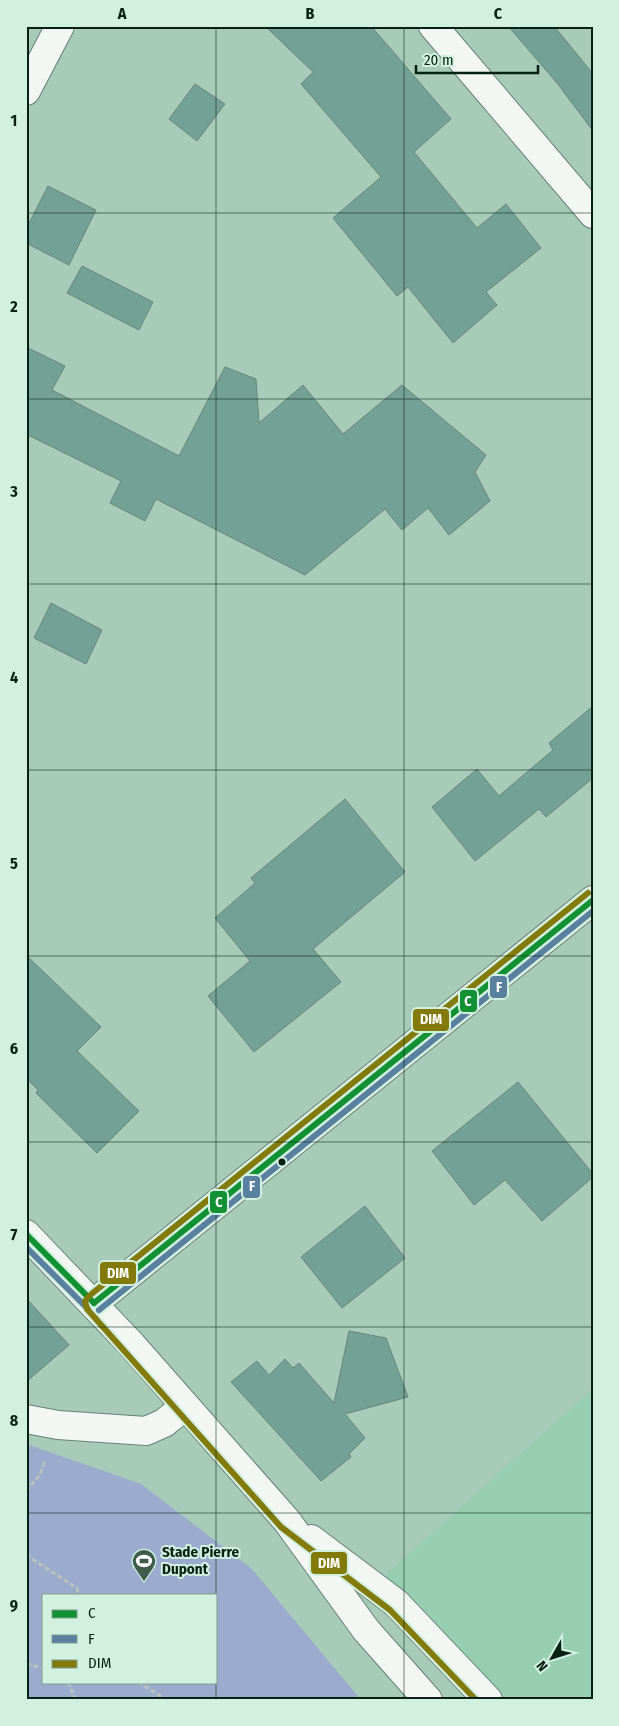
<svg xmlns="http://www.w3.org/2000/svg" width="619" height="1726" font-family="'Fira Sans Condensed',sans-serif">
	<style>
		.built { fill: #97cdb0 }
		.garden { fill: #9aabcd; fill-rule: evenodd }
		.building { fill: #74a195; stroke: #67867c }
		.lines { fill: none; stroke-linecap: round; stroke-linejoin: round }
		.street-casing { stroke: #678275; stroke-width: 30 }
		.primary-casing { stroke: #678275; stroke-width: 30 }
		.path { stroke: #b9c2be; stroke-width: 3; stroke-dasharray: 5 2.5; stroke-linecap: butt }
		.street { stroke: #f2f7f4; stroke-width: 28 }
		.primary { stroke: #f2f7f4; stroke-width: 28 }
		.bus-1-casing { stroke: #d2f0df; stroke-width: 10 }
		.bus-2-casing { stroke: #d2f0df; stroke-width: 10 }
		.bus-3-casing { stroke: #d2f0df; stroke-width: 10 }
		.bus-1 { stroke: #119133; stroke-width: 6 }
		.bus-2 { stroke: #59809f; stroke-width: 6 }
		.bus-3 { stroke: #827a0a; stroke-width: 6 }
		.grid { fill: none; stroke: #062014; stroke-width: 1; stroke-opacity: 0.55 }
		.bus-dot { fill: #062014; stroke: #d2f0df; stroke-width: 2 }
		.labels { text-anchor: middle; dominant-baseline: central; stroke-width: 4; stroke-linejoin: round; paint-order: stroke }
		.poi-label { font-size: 15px; font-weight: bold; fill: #062014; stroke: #d2f0df; text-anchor: start }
		.line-badge { stroke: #d2f0df; stroke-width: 2 }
		.badge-label { font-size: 14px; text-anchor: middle; font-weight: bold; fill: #fff }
		.neatline { fill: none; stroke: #062014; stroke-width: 2 }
		.grid-label { font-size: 16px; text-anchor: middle; font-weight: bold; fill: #062014 }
	</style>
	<rect width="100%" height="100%" fill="#a8cab8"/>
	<polygon class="built" points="593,1389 593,1700 488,1700 373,1586"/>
	<path class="garden" d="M 26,1444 L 141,1484 L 252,1569 L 361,1700 L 26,1700 ZM 44,1595 L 216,1595 L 216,1682 L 44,1682 Z"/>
	<g class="building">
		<polygon points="265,26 371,26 451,119 414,152 477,228 506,204 541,248 486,292 497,305 453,343 408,287 397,296 333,218 381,177 301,84 313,72"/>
		<polygon points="508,26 554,26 593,74 593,131 557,83"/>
		<polygon points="195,84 225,104 197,141 169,119"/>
		<polygon points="48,186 96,210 69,265 26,243 26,229"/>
		<polygon points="82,266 153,302 139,330 67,293"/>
		<polygon points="26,347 65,366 52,390 179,456 225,367 256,379 259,423 303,385 343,434 402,385 486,455 475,472 490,501 449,535 428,508 402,530 385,509 305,575 156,499 145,521 110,503 121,481 28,435 26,438"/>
		<polygon points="51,603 102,630 86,664 34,638"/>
		<polygon points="593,706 593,778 546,817 539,809 475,861 432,807 477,769 499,796 553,750 549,743"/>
		<polygon points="345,799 405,872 313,949 341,982 254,1052 208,996 250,961 215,918 255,883 251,878"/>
		<polygon points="26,955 101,1027 77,1051 139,1111 97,1153 36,1093 38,1090 26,1078"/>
		<polygon points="518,1082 593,1174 593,1177 542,1221 505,1180 474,1205 432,1151"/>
		<polygon points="365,1206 405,1258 342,1308 301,1257"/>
		<polygon points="26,1298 69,1345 26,1382"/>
		<polygon points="349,1331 386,1338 408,1397 345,1414 365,1438 349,1454 351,1457 321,1481 231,1382 257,1361 269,1375 285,1359 293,1368 299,1363 334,1403"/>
	</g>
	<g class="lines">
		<g class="street-casing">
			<g id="street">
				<polyline points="433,26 593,214"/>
				<polyline points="26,91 60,26"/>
				<polyline points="94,1303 593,900"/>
				<polyline points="26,1419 58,1425 146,1431 164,1423 185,1406"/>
			</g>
		</g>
		<g class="primary-casing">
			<g id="primary">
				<polyline points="26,1234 131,1344 287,1521 366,1630 428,1700"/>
				<polyline points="311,1539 396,1603 488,1700"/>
			</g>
		</g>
		<g class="path">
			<polyline points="26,1491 40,1475 45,1460"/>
			<polyline points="26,1555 77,1588 78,1595"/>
			<polyline points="26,1664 44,1668"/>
			<polyline points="68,1682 76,1700"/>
			<polyline points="138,1682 167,1700"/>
		</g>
		<use href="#street" class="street"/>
		<use href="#primary" class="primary"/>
		<g class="bus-1-casing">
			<g id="bus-1">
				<polyline points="26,1234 94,1303"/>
				<polyline points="94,1303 593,900"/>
			</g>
		</g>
		<g class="bus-2-casing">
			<g id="bus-2">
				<polyline points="26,1247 88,1309"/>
				<polyline points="99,1310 593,911"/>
			</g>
		</g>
		<g class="bus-3-casing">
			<polyline id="bus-3" points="476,1700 390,1610 281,1527 87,1309 85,1301 89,1296 588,893"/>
		</g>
		<use href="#bus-1" class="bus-1"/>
		<use href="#bus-2" class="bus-2"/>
		<use href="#bus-3" class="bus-3"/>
	</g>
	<path class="grid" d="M 216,26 L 216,1595M 404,26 L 404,1700M 26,213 L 593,213M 26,399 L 593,399M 26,584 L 593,584M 26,770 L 593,770M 26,956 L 593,956M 26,1142 L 593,1142M 26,1327 L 593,1327M 26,1513 L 593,1513M 216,1682 L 216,1700"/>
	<defs>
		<g id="stadium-pin" transform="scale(1.25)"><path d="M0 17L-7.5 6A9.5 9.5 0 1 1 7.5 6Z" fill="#3f5c4d" stroke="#d2f0df"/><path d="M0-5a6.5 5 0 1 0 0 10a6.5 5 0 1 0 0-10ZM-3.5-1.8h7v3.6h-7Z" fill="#fff"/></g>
	</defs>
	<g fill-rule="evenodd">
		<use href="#stadium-pin" x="144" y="1561"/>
	</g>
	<circle class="bus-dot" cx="282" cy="1162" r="4.5"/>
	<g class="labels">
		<g class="poi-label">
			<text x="162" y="1552">Stade Pierre<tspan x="162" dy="17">Dupont</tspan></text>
		</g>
	</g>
	<g class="line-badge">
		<rect x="489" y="975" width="19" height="24" rx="5" fill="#59809f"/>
		<rect x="459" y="989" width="19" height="24" rx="5" fill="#119133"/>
		<rect x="412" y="1008" width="38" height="24" rx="5" fill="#827a0a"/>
		<rect x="242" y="1175" width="19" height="24" rx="5" fill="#59809f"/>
		<rect x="209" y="1190" width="19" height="24" rx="5" fill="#119133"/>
		<rect x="99" y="1261" width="38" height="24" rx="5" fill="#827a0a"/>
		<rect x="310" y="1551" width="38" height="24" rx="5" fill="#827a0a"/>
	</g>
	<g class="badge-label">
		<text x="499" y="992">F</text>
		<text x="468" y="1006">C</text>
		<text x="431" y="1024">DIM</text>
		<text x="252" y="1191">F</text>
		<text x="219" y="1207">C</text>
		<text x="118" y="1278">DIM</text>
		<text x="329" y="1568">DIM</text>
	</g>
	<rect width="619" height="1726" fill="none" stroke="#d2f0df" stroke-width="55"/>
	<rect x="42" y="1594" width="175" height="90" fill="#d2f0df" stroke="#809d8e"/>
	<rect x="52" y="1610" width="25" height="8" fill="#119133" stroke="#809d8e"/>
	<text x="88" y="1618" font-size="15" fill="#062014">C</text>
	<rect x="52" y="1635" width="25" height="8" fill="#59809f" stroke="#809d8e"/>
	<text x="88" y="1644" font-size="15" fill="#062014">F</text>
	<rect x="52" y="1660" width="25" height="8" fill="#827a0a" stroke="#809d8e"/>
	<text x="88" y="1668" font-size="15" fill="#062014">DIM</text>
	<g transform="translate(552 1658) rotate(231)" stroke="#d2f0df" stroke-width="4" paint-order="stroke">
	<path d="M0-4L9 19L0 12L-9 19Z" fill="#062014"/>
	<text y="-8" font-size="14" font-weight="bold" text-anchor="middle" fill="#062014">N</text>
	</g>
	<path d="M416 65v8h122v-8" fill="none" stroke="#062014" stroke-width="2.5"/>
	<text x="424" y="65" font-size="15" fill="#062014" stroke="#d2f0df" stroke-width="4" paint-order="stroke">20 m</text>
	<rect x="28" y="28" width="564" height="1670" class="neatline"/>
	<g class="grid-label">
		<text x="122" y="19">A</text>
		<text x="310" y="19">B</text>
		<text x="498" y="19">C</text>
		<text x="14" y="126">1</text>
		<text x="14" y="312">2</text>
		<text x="14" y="497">3</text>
		<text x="14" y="683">4</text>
		<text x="14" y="869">5</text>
		<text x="14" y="1054">6</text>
		<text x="14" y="1240">7</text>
		<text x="14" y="1426">8</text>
		<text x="14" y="1611">9</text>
	</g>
</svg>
